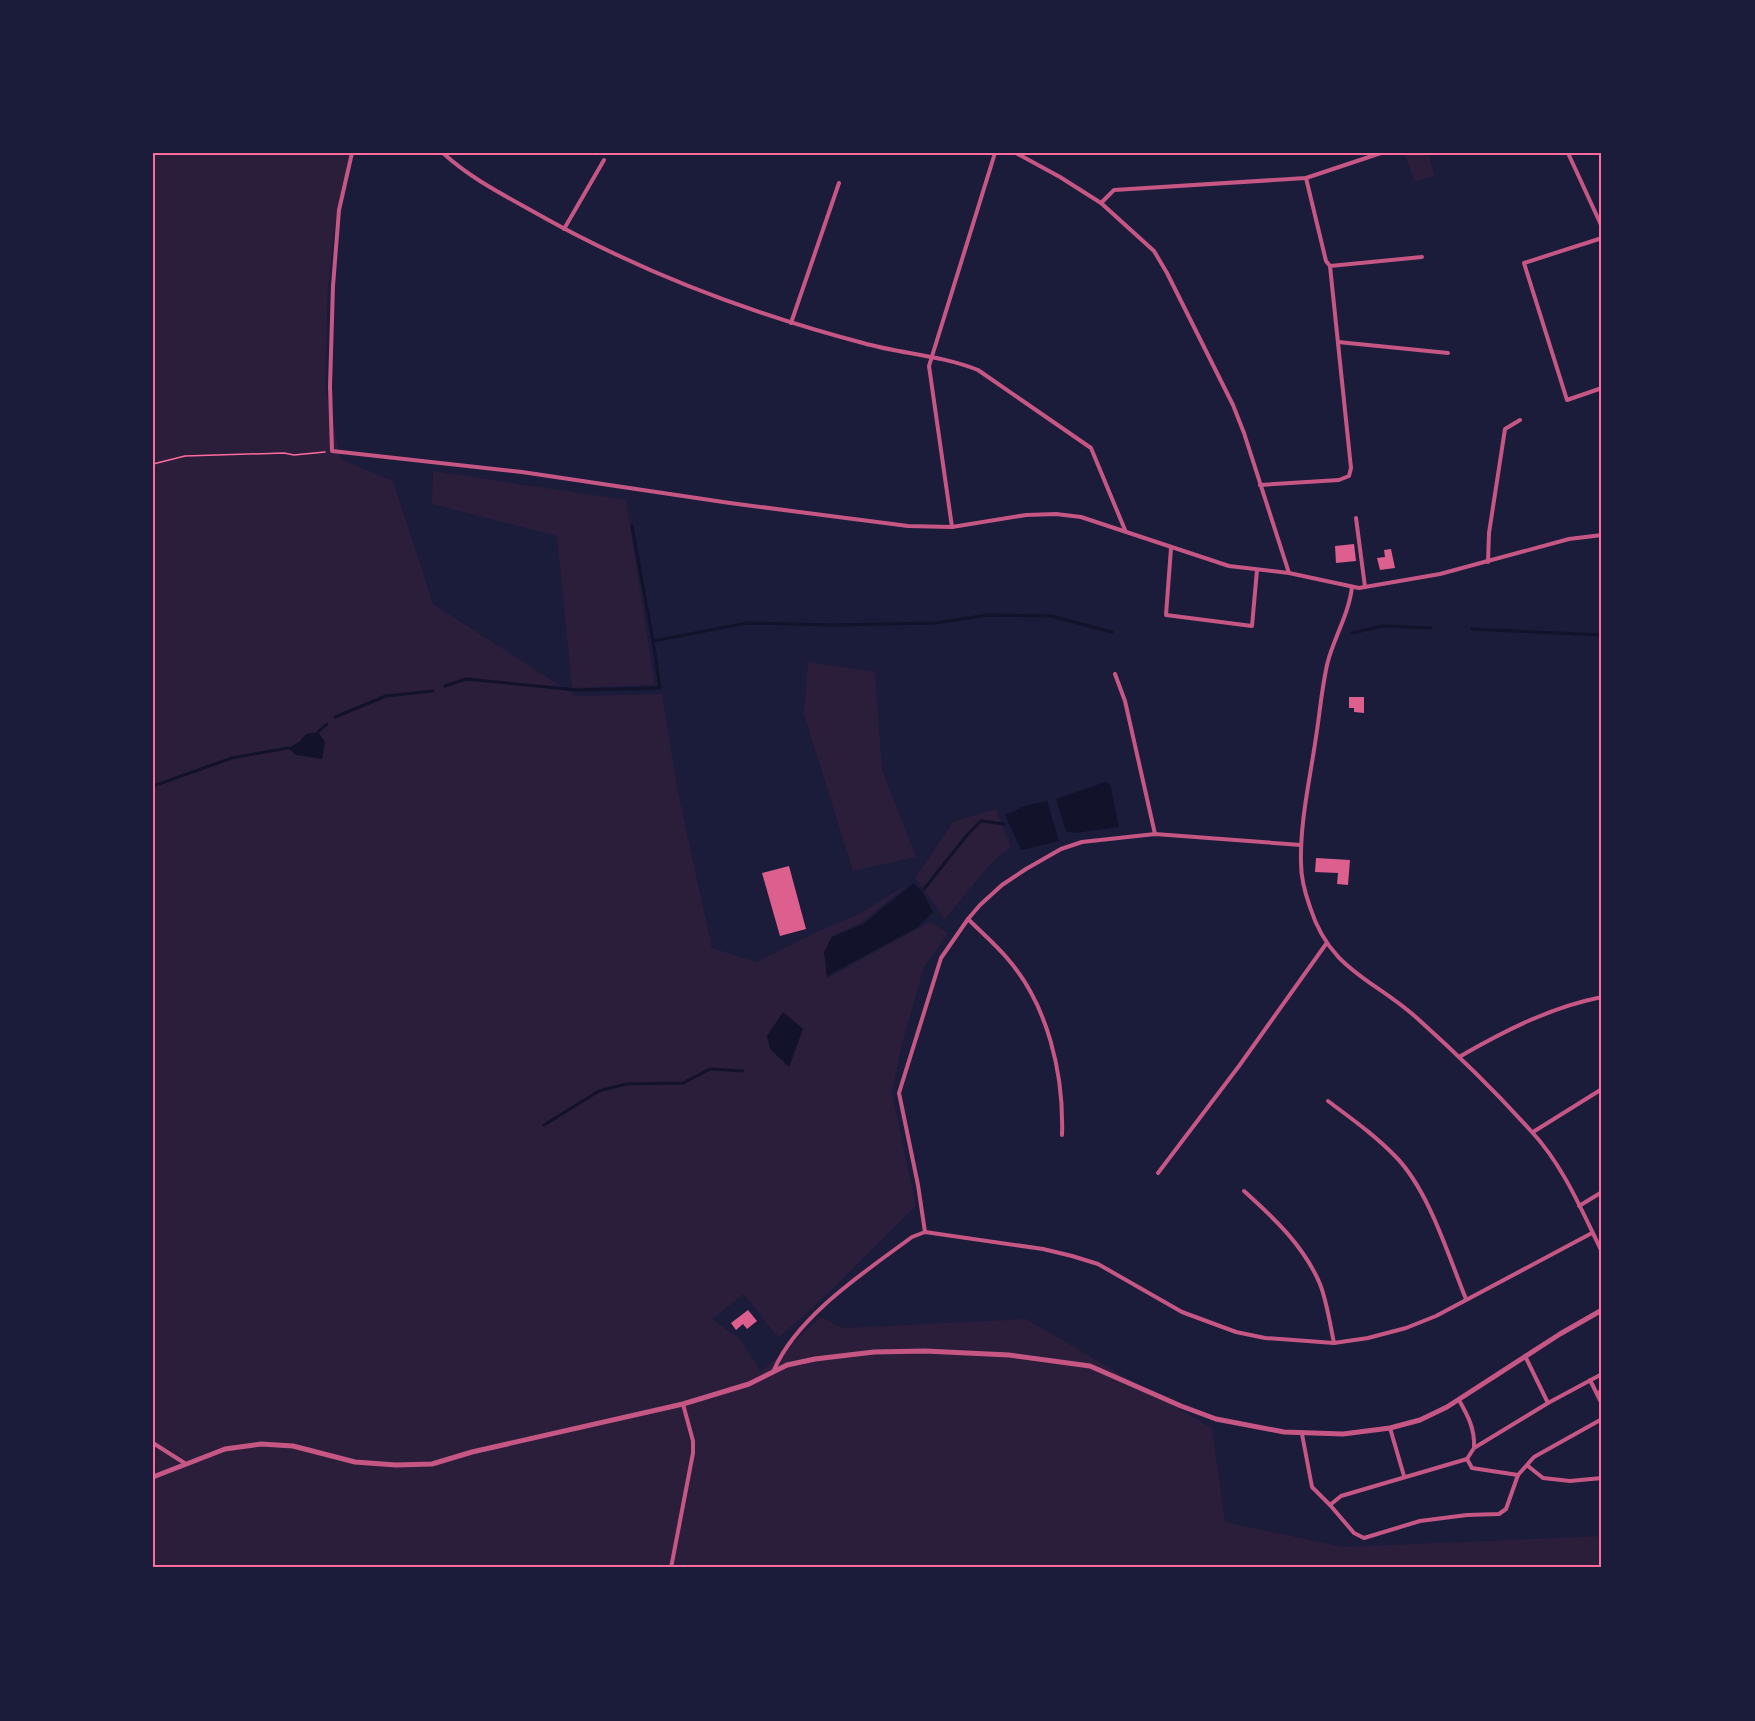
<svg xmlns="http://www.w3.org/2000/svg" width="1755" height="1721" font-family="Bitter,serif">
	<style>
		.green { fill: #2a1e3b }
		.water { fill: #12122b }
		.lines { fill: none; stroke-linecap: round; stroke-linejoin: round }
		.stream { stroke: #12122b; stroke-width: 3 }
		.building { fill: #dd5f8e }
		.path { stroke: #ff6b9d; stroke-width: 1.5 }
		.minor { stroke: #c65784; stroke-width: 4 }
		.tertiary { stroke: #c65784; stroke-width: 5 }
		.neatline { fill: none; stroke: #ff6b9d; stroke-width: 2 }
	</style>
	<rect width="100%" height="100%" fill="#1b1b3a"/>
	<g class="green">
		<polygon points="153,153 351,153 335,225 328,286 325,387 341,459 393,481 433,604 576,696 662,694 677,788 712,948 756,962 810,935 861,913 911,882 861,923 832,936 824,952 827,978 930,922 948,933 924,967 902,1044 892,1093 916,1206 813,1308 778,1338 744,1294 712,1319 740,1339 761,1372 821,1317 843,1328 1026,1319 1212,1428 1225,1522 1343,1547 1602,1536 1602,1568 153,1568"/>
		<polygon points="1404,153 1428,153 1435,176 1415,182"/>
		<polygon points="433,471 626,500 655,685 572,688 557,536 432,504"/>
		<polygon points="808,662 875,672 882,770 916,857 853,871 804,714"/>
		<polygon points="996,809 1011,847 991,863 945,919 915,878 954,821"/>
	</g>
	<g class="water">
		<polygon points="318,732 325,742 322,759 296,755 288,748 299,742 306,734"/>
		<polygon points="1105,782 1110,784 1119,827 1074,833 1066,831 1056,799"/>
		<polygon points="1047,801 1059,841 1021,850 1005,815 1025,806"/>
		<polygon points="914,883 922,891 933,912 918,927 827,976 824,952 832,937 863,924"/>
		<polygon points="783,1012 803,1029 789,1067 770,1049 767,1036"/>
	</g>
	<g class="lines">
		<g class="stream">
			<polyline points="632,526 653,641"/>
			<polyline points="1472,629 1602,635"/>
			<polyline points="1352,633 1382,626 1431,628"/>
			<polyline points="445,686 466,679 577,690 660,688 653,641 747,623 834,625 936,623 988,615 1051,616 1112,632"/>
			<polyline points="335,717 386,696 433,691"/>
			<polyline points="318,732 327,724"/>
			<polyline points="153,786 232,758 288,748"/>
			<polyline points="924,889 967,835 981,821 1004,824"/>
			<polyline points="544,1125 599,1091 626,1084 683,1083 710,1069 743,1071"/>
		</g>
	</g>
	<g class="building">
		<polygon points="1354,544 1356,561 1336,563 1335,546"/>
		<polygon points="1391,549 1395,568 1380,570 1377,558 1385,557 1384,550"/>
		<polygon points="1349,697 1364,697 1364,713 1354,712 1354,708 1349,708"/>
		<polygon points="1316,858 1350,860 1348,885 1337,884 1338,873 1315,872"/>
		<polygon points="789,866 806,929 780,936 762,873"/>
		<polygon points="748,1310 757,1321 747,1329 743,1324 736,1330 731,1323"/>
	</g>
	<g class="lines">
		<polyline class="path" points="153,464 185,456 284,453 294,455 325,452"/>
		<g class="minor">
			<polyline points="352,153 339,210 333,286 330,386 332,451 522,472 730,503 908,526 952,527 1026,515 1056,514 1081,517 1229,566 1289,573 1359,588 1440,574 1569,539 1602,535"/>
			<path d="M 443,153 C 470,178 502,194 534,212 C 638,271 748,313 863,343 C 901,354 941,355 978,370 L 1091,448 L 1125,530"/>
			<polyline points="1016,153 1060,177 1101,203 1154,251 1167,273 1233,405 1244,433 1289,573"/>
			<polyline points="1568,153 1602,227"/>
			<polyline points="1101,203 1114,190 1306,178 1381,153"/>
			<polyline points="564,229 604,160"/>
			<polyline points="1602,238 1524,263 1567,400 1602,388"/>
			<polyline points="1330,266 1422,257"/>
			<polyline points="791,323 839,183"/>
			<polyline points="1338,342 1448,353"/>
			<polyline points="1260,485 1339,480 1349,476 1351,468 1330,266 1326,261 1306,178"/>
			<polyline points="1356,518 1365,587"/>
			<polyline points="952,527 929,366 995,153"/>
			<polyline points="1171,548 1166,615 1252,626 1257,570"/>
			<polyline points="1488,562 1489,533 1505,429 1520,420"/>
			<path d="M 1352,587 C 1349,613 1335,636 1328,661 C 1322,685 1320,712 1316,737 C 1310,779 1300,821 1301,863 C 1301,879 1305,893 1310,907 C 1330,971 1374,979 1418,1019 C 1457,1054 1496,1092 1531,1131 C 1563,1165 1582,1211 1602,1252"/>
			<polyline points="1115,674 1125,701 1155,834"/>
			<path d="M 968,919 C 981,932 995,944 1007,958 C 1048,1005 1064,1074 1062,1135"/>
			<path d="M 1459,1057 C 1504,1031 1551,1007 1602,997"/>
			<path d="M 1328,1101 C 1352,1119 1376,1136 1396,1157 C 1429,1191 1448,1255 1466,1299"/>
			<polyline points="1533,1132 1602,1089"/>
			<polyline points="1158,1173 1239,1066 1326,944"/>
			<path d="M 1244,1191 C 1274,1218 1304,1246 1320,1284 C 1327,1302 1330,1324 1334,1343"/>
			<polyline points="1579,1206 1602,1192"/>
			<polyline points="925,1232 918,1185 899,1093 941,958 968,919 980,905 1002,885 1026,869 1061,849 1082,842 1155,834 1301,845"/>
			<polyline points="1525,1356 1548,1403"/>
			<path d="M 774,1370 C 797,1316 866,1271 912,1237 L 925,1232 L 1043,1249 L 1072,1256 L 1098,1264 L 1182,1312 L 1236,1332 L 1265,1338 L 1334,1343 L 1368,1338 L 1406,1328 L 1436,1316 L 1592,1233"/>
			<polyline points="1590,1380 1598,1396 1602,1387"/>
			<polyline points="1598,1396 1602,1404"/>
			<path d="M 1459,1400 C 1468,1416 1475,1429 1474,1447"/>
			<polyline points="1390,1428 1404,1476"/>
			<polyline points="1302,1434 1312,1487 1330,1505 1354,1533 1364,1538 1420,1521 1467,1515 1499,1514 1506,1509 1518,1475 1534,1457 1602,1419"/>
			<polyline points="153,1443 186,1464"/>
			<polyline points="1467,1459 1472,1468 1518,1475"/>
			<polyline points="1528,1466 1543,1478 1570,1481 1602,1478"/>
			<polyline points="1330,1505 1341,1496 1467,1459 1474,1448 1548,1403 1602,1374"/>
			<polyline points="671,1568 693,1453 693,1441 683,1404"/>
		</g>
		<polyline class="tertiary" points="153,1477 225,1449 261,1444 293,1446 355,1462 396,1465 432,1464 472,1452 683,1404 749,1384 787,1365 815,1359 874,1352 925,1351 1009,1355 1090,1366 1181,1406 1216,1419 1284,1432 1343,1434 1390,1428 1420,1420 1447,1407 1560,1334 1602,1310"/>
	</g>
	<rect width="1755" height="1721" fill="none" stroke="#1b1b3a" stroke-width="309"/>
	<rect x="154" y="154" width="1446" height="1412" class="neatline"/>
</svg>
